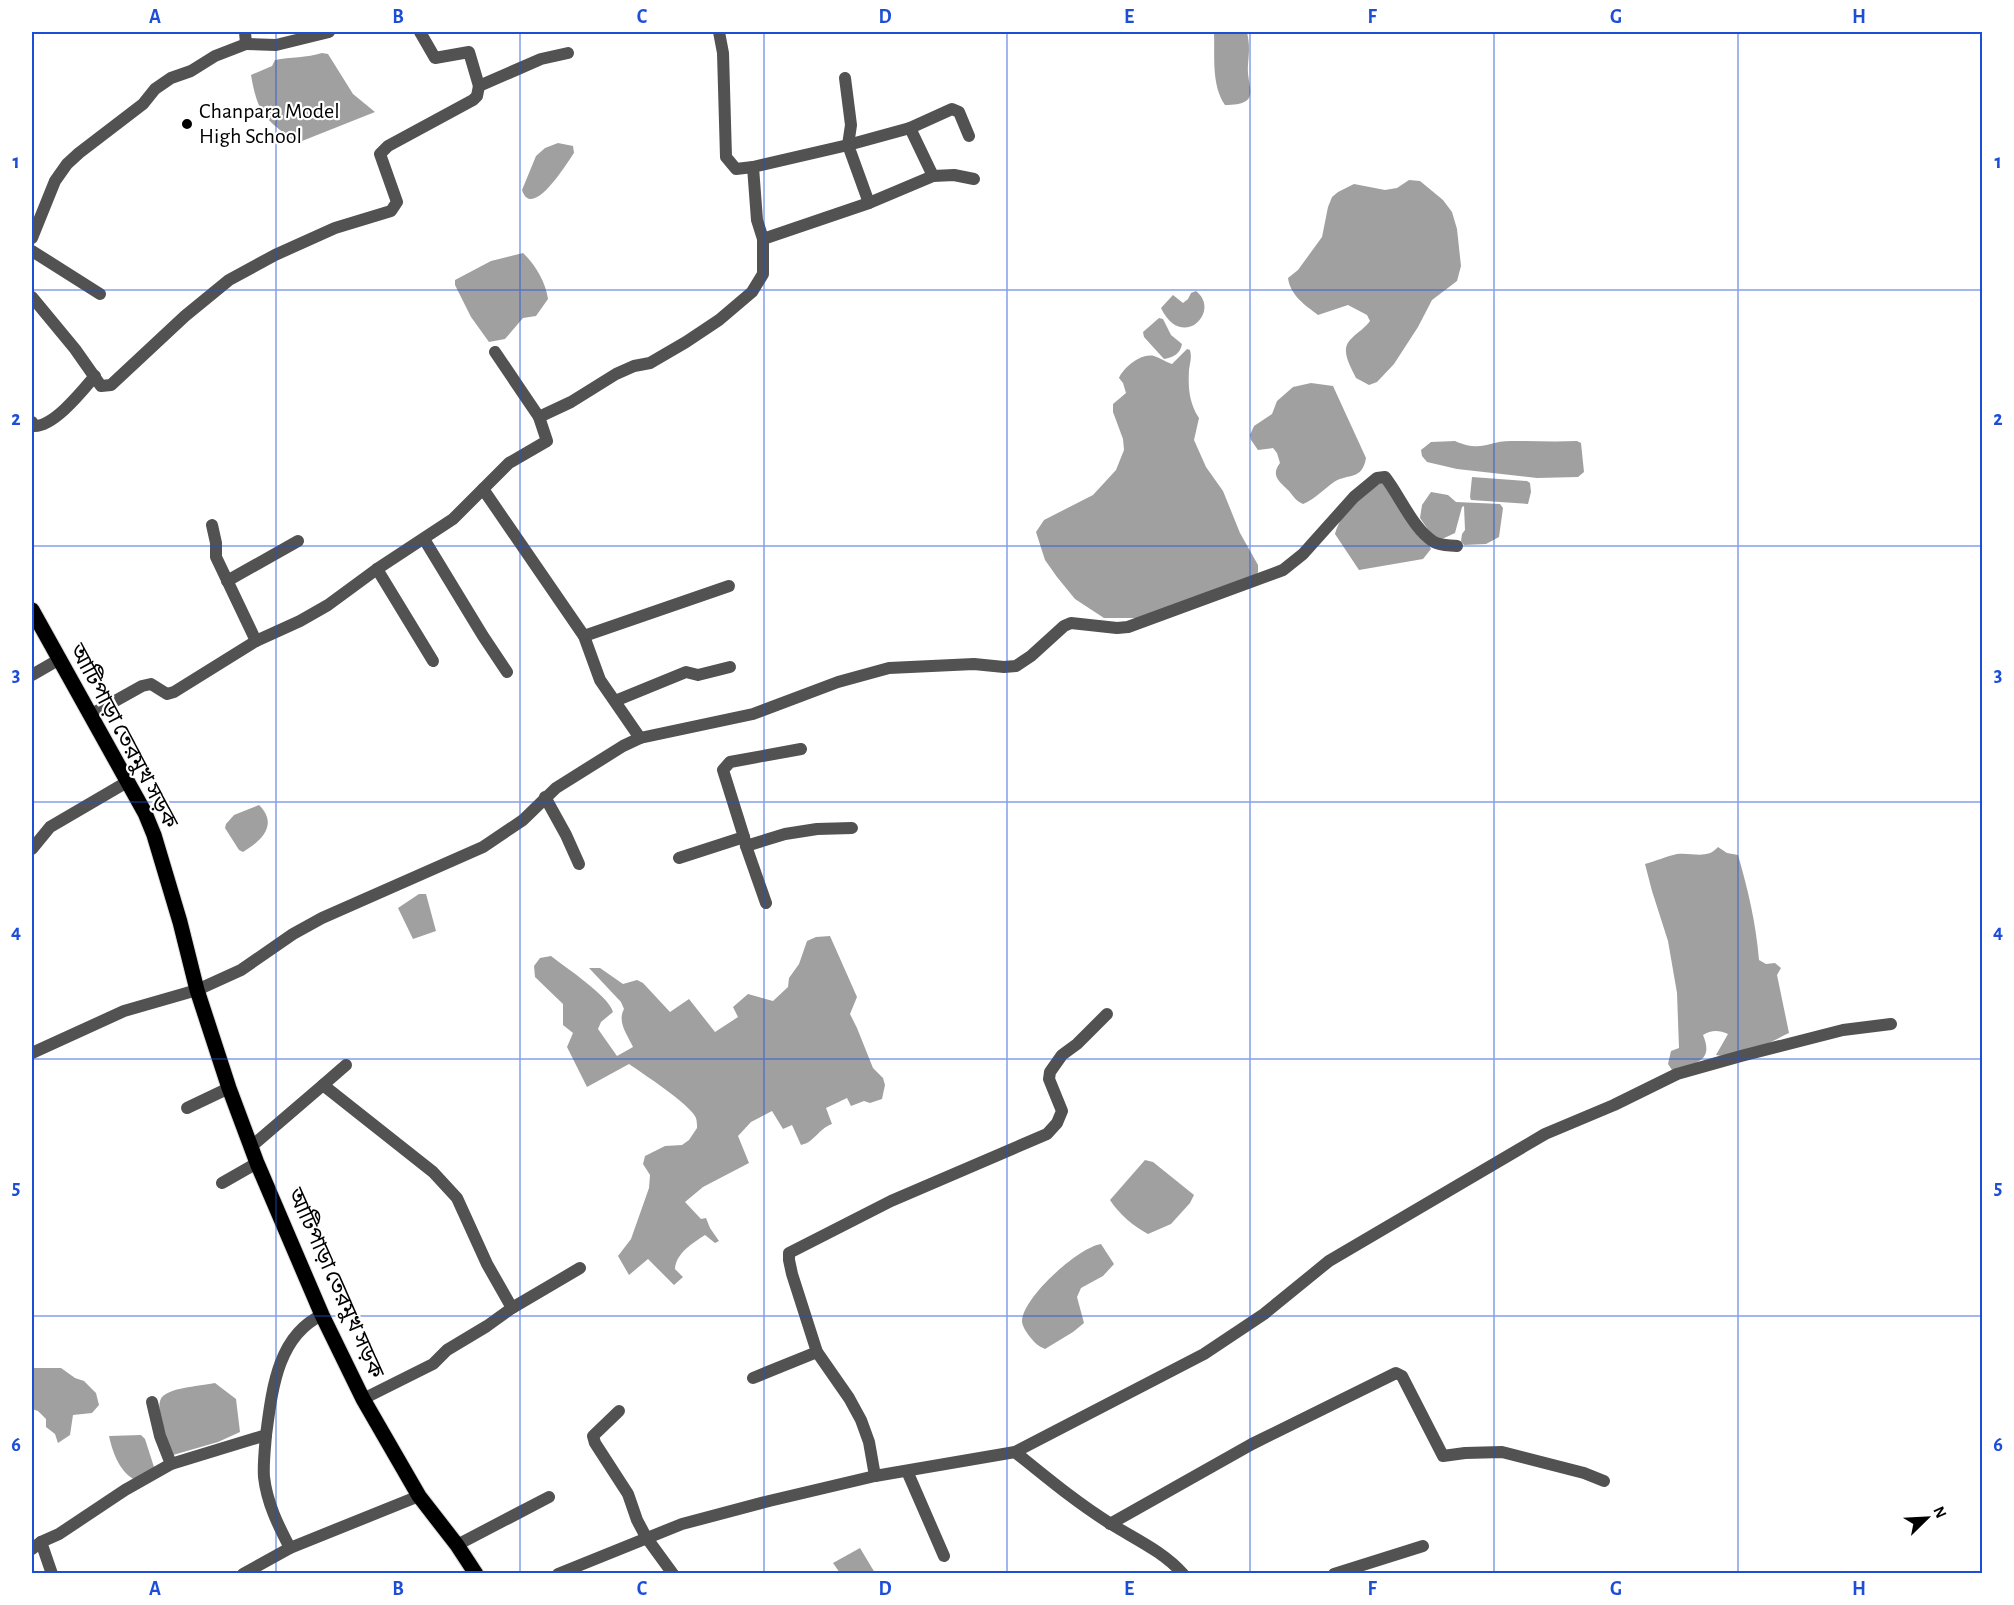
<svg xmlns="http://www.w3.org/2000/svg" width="2014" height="1605" font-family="'Alegreya Sans','Noto Sans Bengali',sans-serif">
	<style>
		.water { fill: #a0a0a0 }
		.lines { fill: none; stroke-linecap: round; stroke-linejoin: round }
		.major-casing { stroke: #dbdbdb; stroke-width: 17 }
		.minor { stroke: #525252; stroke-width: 12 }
		.major { stroke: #000; stroke-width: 15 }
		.grid { fill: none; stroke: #1d4ed8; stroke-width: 1.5; stroke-opacity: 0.55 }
		.poi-dot { fill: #000; stroke: #fff; stroke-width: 2 }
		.labels { text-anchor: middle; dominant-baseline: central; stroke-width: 4.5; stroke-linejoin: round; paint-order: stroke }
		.poi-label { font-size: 22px; fill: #000; stroke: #fff; text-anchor: start }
		.street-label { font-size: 22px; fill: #000; stroke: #fff }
		.neatline { fill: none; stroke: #1d4ed8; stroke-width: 2 }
		.grid-label { font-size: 20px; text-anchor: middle; font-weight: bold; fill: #1d4ed8 }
	</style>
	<rect width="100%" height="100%" fill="#fff"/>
	<g class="water">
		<path d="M 1214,32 L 1247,32 C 1250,46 1249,52 1248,65 C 1246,87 1264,105 1225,105 C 1211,85 1215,55 1214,32 Z"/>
		<path d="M 322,53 L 328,54 L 353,94 L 375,112 L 297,143 C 266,119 258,116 251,75 L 272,66 L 275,60 C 290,57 307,58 322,53 Z"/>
		<path d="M 558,143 L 573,146 L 574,153 C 567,163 532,221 522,190 L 536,156 L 545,148 Z"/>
		<path d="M 1409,180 L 1420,181 L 1443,200 L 1452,212 L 1457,229 L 1461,266 L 1457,281 L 1432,300 L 1418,327 L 1394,364 L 1377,382 L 1369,385 L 1356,378 C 1350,365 1339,349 1352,338 C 1358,332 1365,328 1370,321 L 1367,315 L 1348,305 L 1318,315 C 1305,305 1290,295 1288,278 L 1298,270 L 1322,237 L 1328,207 L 1332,197 L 1338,192 L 1354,184 L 1385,190 L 1397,188 Z"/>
		<path d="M 523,253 C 535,264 546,283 548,299 L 536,316 L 523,318 L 505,339 L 489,342 L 471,317 L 455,285 L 455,280 L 491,261 Z"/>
		<path d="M 1196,291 C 1222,311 1182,352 1161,308 L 1173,295 L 1183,303 L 1188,299 L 1191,293 Z"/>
		<path d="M 1159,318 L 1163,319 L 1171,335 L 1182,344 C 1180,354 1174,357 1164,359 L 1144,337 L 1143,332 Z"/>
		<path d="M 1187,349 L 1190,350 C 1192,358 1190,362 1189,370 C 1188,387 1189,403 1199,418 L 1194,440 L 1206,467 L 1223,491 L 1240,533 L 1258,565 L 1258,572 L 1254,578 L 1142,618 L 1104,618 L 1075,599 L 1057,577 L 1045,560 L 1036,532 L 1044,520 L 1093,495 L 1116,470 L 1124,450 L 1123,439 L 1113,412 L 1113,404 L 1126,393 L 1123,383 L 1119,378 C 1124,367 1141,353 1154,356 C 1160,358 1166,362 1172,364 Z"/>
		<path d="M 1311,383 L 1333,386 L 1366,458 C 1362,481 1348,473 1334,482 C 1324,489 1315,499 1303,504 C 1296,501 1294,497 1289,491 C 1280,482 1270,476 1280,463 L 1277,453 L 1273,448 L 1258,450 L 1251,440 L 1250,435 L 1254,426 L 1272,414 L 1277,401 L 1293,387 Z"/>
		<path d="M 1455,441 C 1483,453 1486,441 1511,441 C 1533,441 1555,442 1577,441 L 1581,443 L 1584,472 L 1578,477 L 1537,478 L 1457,469 L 1427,462 L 1422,456 L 1421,450 L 1431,442 Z"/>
		<polygon points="1472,477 1527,481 1530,483 1531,492 1528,504 1471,500 1470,497"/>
		<path d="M 1382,482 L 1428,542 L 1431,549 L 1423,559 L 1359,570 L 1335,534 C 1339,518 1353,500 1365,490 C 1369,486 1377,484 1382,482 Z"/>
		<polygon points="1431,492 1448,495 1456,502 1500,504 1503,508 1499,537 1486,544 1464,545 1461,541 1462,534 1465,530 1464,506 1462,507 1455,533 1440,540 1434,538 1420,518 1422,505"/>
		<path d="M 259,805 C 279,825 261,841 243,852 L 239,850 L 225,828 L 226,824 L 234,815 Z"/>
		<path d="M 1718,847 L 1727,853 L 1738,855 C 1748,890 1756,923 1759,960 L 1766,964 L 1775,963 L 1781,968 L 1777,975 L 1789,1033 C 1768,1043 1740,1060 1716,1055 L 1728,1034 C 1719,1030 1711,1030 1703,1035 C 1715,1063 1693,1064 1672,1070 L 1668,1064 L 1671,1051 L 1679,1048 L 1677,993 L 1668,941 L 1652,891 L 1645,864 C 1656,861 1667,856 1677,854 C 1692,852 1707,860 1718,847 Z"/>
		<polygon points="419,894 426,894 436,931 413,939 398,908"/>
		<path d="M 830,936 L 857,997 L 850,1014 L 857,1028 L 873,1068 L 883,1078 L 885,1085 L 882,1099 L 870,1103 L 864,1101 L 851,1106 L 847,1098 L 826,1108 L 832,1124 C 818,1129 815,1142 801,1145 L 792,1125 L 783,1129 L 772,1111 L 751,1122 L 738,1136 L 749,1163 L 703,1187 L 685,1202 L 701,1219 L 706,1218 L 710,1228 L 719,1241 L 715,1243 L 705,1235 C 693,1243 676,1253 675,1269 L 683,1277 L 674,1285 L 648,1259 L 629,1275 L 618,1256 L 631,1239 L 649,1188 L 650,1175 L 643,1164 L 645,1156 L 665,1146 L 682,1145 L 689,1140 L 697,1128 C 697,1125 697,1122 696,1118 C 691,1105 642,1073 629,1064 L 587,1087 L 567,1047 L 573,1033 L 563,1025 L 563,1004 L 535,977 L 534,966 L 540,958 L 551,956 C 565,967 609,996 613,1012 L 601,1022 L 598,1029 L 617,1056 L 633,1047 C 627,1034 617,1022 624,1009 L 621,1002 L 589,968 L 600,968 L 623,984 L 637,980 L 643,983 L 670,1012 L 689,999 L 715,1032 L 738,1017 L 733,1007 L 748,994 L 773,1001 L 788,987 L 789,978 L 799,964 L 807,941 L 816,937 Z"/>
		<path d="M 1145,1160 L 1153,1162 L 1194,1195 L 1190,1203 L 1171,1224 L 1148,1234 C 1133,1226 1119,1214 1110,1200 Z"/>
		<path d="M 1101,1244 L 1114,1264 L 1103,1276 L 1081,1288 L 1077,1297 L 1084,1323 L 1073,1332 L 1045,1349 C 1038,1346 1035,1343 1030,1337 C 1027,1333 1022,1326 1022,1321 C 1023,1297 1079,1247 1101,1244 Z"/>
		<polygon points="32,1368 61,1368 75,1378 84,1381 96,1393 99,1405 92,1413 73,1415 70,1435 58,1443 55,1434 46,1427 46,1419 38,1411 32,1409"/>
		<path d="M 215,1383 L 236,1399 L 240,1432 L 218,1442 L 173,1455 C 169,1443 152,1405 163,1396 C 174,1387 201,1386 215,1383 Z"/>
		<path d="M 141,1435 L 145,1439 L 154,1467 L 137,1481 C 120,1473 113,1454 109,1436 Z"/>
		<polygon points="860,1548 875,1573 840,1573 833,1563"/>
	</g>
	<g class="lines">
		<g class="major-casing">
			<polyline id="major" points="32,610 145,813 154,835 180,922 197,990 229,1088 257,1163 322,1315 363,1399 419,1496 457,1545 476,1574"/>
		</g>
		<g class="minor">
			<polyline points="420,32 435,58 469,52 479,86"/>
			<polyline points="719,32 723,53 726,157 736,169 753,167"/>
			<polyline points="246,44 276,45 329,32"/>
			<polyline points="933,176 954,175 974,179"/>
			<polyline points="869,203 933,176 910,128"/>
			<polyline points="32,238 55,181 67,164 79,153 143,104 155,89 171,78 191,71 215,56 246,44 245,32"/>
			<polyline points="763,239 869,203 848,145 910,128 952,109 959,112 969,136"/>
			<polyline points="32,251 100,294"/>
			<polyline points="32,297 75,349 101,386 111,385 185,316 229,280 275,255 335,228 391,211 397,202 380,154 388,146 473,100 477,96 479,86 541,59 568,53"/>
			<polyline points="495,352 539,417"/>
			<path d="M 32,422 L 34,426 C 54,427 83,390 95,376"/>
			<polyline points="483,489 584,636 600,680 640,738"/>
			<polyline points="212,525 216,543 216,557 256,641"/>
			<polyline points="424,539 483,636 507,672"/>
			<polyline points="377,569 433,661"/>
			<polyline points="227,581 298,541"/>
			<polyline points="584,636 729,586"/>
			<polyline points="32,675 58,660"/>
			<polyline points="615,701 686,672 698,675 730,667"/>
			<polyline points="90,715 142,686 151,684 167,694 174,692 256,641 300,621 328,605 377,569 453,519 509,463 547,441 539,417 571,402 616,374 634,366 650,363 686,342 719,320 752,292 763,274 763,239 757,220 753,167 848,145 851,125 845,78"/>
			<polyline points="545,797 566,835 579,864"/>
			<polyline points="744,837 746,846 785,834 817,829 852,828"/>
			<polyline points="746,846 766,903"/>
			<polyline points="32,849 50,827 127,782"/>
			<polyline points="679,858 744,837 723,770 730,762 801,749"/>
			<path d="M 32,1053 L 124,1011 L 197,990 L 241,970 L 293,934 L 322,918 L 483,847 L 523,820 L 556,788 L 623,746 L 640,738 L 753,714 L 838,682 L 889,668 L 974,664 L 1004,667 L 1016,666 L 1031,656 L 1064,626 L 1071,623 L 1117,628 L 1128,627 L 1283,570 L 1303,554 L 1354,497 L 1377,478 L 1385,477 C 1400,496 1413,529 1434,542 C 1441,546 1449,545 1457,546"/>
			<polyline points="323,1085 346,1065"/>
			<polyline points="187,1108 229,1088"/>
			<polyline points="252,1146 323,1085 433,1172 457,1198 487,1264 512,1308"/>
			<polyline points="222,1183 257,1163"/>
			<polyline points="753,1378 817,1352"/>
			<polyline points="363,1399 433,1364 447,1350 487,1326 512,1308 580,1268"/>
			<polyline points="152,1402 160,1436 171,1464"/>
			<polyline points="619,1411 593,1436 595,1443 628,1494 637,1520 646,1537 673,1574"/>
			<path d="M 266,1435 C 265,1448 263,1464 264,1477 C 267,1503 278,1525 290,1548"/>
			<path d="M 1015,1452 C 1046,1477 1077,1503 1111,1524 C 1135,1539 1164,1552 1183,1574"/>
			<polyline points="907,1471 944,1556"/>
			<polyline points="875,1476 869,1442 861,1420 849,1398 817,1352 792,1274 789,1260 789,1253 891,1201 1047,1134 1057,1123 1062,1111 1049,1079 1050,1072 1062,1055 1077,1044 1107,1014"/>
			<polyline points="1110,1524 1252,1444 1396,1373 1402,1376 1443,1456 1465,1453 1502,1452 1584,1473 1604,1481"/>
			<polyline points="41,1542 52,1574"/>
			<polyline points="457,1545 549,1497"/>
			<path d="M 32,1549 L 41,1542 L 59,1534 L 125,1490 L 171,1464 L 266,1435 C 272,1391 277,1336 322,1315"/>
			<polyline points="243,1574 290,1548 419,1496"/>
			<polyline points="558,1574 682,1524 769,1501 875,1476 1015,1452 1204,1354 1264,1314 1329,1261 1545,1134 1614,1105 1677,1074 1741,1056 1843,1030 1891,1024"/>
			<polyline points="1334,1574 1423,1546"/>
		</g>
		<use href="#major" class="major"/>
	</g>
	<path class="grid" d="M 276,32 L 276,1574M 520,32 L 520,1574M 764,32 L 764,1574M 1007,32 L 1007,1574M 1250,32 L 1250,1574M 1494,32 L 1494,1574M 1738,32 L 1738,1574M 32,290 L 1982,290M 32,546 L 1982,546M 32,802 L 1982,802M 32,1059 L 1982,1059M 32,1316 L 1982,1316"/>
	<circle class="poi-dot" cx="187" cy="124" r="6"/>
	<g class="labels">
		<g class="poi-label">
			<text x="199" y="111">Chanpara Model<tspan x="199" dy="25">High School</tspan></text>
		</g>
		<g class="street-label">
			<text transform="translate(124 736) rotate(62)">আটিপাড়া তেরমুখ সড়ক</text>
			<text transform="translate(336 1283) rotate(66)">আটিপাড়া তেরমুখ সড়ক</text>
		</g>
	</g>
	<rect width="2014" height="1605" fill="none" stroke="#ffffff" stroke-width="66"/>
	<g transform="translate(1927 1518) rotate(66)" stroke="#ffffff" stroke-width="4.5" paint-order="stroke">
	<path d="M0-4.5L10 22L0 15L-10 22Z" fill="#000000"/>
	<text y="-9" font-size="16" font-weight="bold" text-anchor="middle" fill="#000000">N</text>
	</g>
	<rect x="33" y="33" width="1948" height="1539" class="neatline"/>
	<g class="grid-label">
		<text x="155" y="23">A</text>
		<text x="398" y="23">B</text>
		<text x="642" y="23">C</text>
		<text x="885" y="23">D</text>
		<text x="1129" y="23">E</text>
		<text x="1372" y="23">F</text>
		<text x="1616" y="23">G</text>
		<text x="1859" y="23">H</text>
		<text x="16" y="168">1</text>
		<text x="1998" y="168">1</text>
		<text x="16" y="425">2</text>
		<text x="1998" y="425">2</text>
		<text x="16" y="681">3</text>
		<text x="1998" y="681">3</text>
		<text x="16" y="938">4</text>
		<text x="1998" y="938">4</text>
		<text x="16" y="1194">5</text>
		<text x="1998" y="1194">5</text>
		<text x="16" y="1451">6</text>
		<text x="1998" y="1451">6</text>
		<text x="155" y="1595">A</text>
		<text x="398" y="1595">B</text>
		<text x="642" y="1595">C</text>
		<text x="885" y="1595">D</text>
		<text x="1129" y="1595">E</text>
		<text x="1372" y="1595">F</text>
		<text x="1616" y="1595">G</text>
		<text x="1859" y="1595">H</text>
	</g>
</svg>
